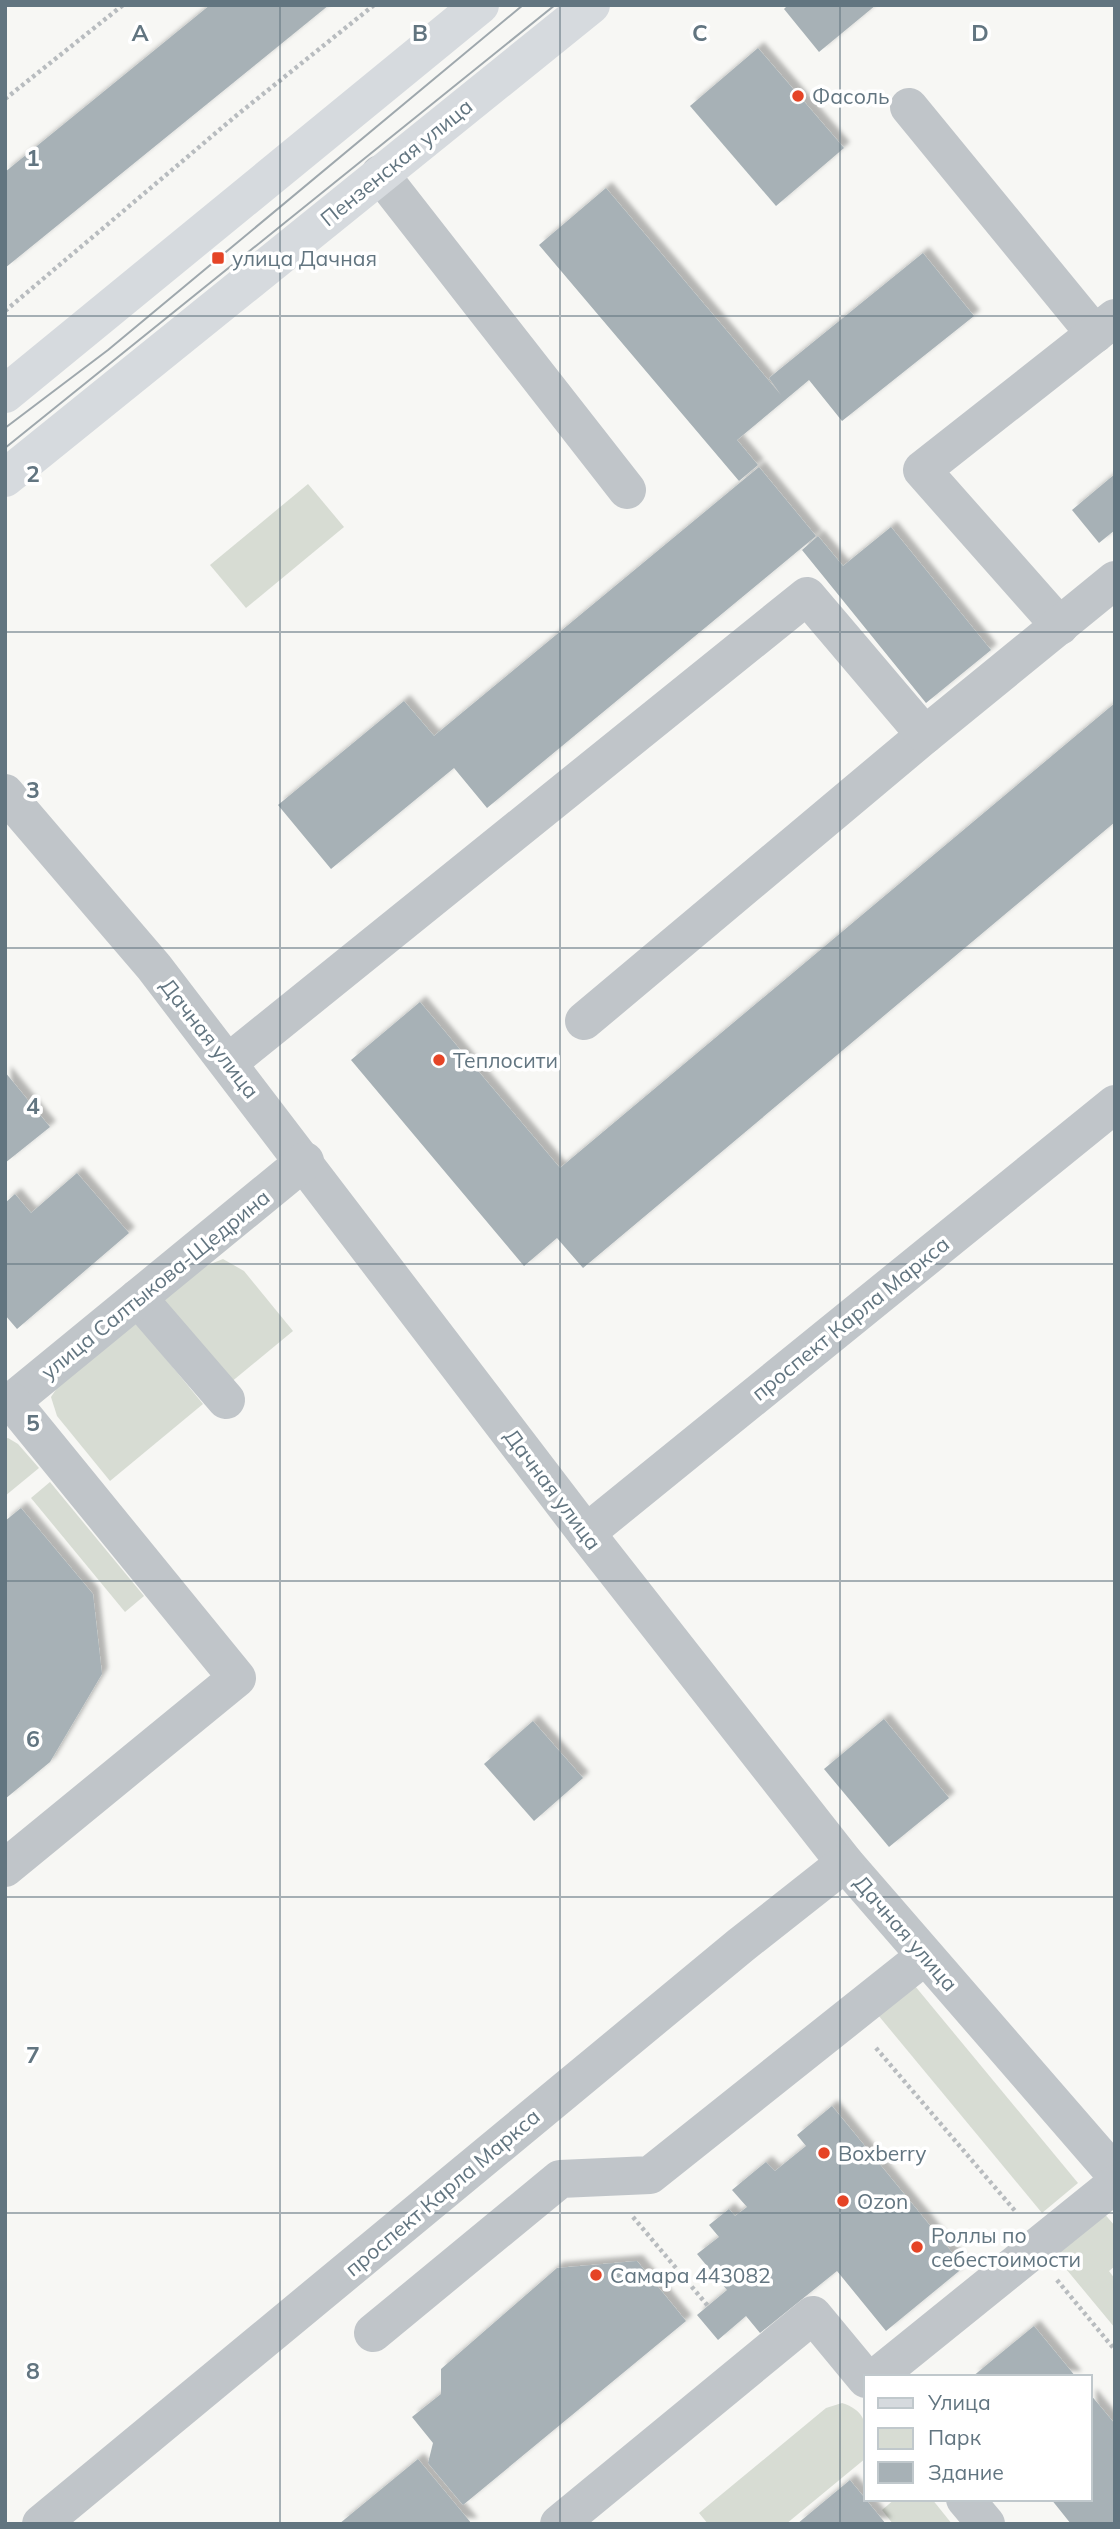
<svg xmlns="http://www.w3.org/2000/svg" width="1120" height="2529" font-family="Mulish,sans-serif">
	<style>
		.green { fill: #d7dcd3 }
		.building { fill: #a7b1b6; filter: url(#shadow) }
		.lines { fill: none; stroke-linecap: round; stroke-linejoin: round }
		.path { stroke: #b8bcbf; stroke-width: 4.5; stroke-dasharray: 3.5 3.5; stroke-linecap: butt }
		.minor { stroke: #c0c5c9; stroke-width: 38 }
		.major { stroke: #d6dade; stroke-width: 38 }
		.tram { stroke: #9fa8ad; stroke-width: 2 }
		.grid { fill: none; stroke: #627580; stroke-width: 2; stroke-opacity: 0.55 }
		.poi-dot { fill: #e54426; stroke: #fff; stroke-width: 2.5 }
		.labels { text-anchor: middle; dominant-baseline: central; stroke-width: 7; stroke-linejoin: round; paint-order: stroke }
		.poi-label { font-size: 21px; fill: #627580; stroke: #fff; text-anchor: start }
		.street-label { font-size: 21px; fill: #627580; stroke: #fff }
		.grid-label { font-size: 23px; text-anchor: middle; font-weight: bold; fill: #627580; stroke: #fff; stroke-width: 7; stroke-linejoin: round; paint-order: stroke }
	</style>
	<defs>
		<filter id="shadow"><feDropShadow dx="6" dy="-6" stdDeviation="2" flood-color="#0004"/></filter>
	</defs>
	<rect width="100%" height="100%" fill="#f7f7f4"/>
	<g class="green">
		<polygon points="308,484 344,527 246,608 210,565"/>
		<polygon points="223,1259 244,1271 293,1331 230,1383 161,1299 198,1269"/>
		<polygon points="135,1321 203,1404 110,1481 57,1416 51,1397 61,1382"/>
		<polygon points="8,1438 18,1444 39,1468 5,1496 5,1439"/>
		<polygon points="50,1482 144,1596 125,1612 31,1498"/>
		<polygon points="915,1986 1078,2183 1042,2213 878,2015"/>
		<polygon points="1102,2211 1115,2226 1115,2266 1109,2271 1115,2279 1115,2328 1052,2252"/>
		<path d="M 842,2403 C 871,2412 866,2432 866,2458 L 786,2524 L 708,2524 L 699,2513 L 826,2408 Z"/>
		<polygon points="895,2499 932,2499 952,2524 893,2524 882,2510"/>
	</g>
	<g class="building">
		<polygon points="210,5 329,5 5,268 5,172"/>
		<polygon points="788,5 876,5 819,52 784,9"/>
		<polygon points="758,48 844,148 776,206 690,106"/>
		<polygon points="606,188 781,395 769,378 923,253 974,316 842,421 809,380 737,440 758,465 739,481 539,245"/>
		<polygon points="759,467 816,536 487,808 454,768 331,869 278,805 404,701 434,736"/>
		<polygon points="1115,474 1115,530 1099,543 1072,510"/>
		<polygon points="891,527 991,650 926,703 802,550 818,536 843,566"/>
		<polygon points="1115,703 1115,822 583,1268 557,1238 524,1266 351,1060 420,1002 560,1168"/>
		<polygon points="5,1072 50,1127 5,1163"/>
		<polygon points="77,1173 129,1233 17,1329 5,1315 5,1203 15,1194 31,1213"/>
		<polygon points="21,1508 93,1594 102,1674 50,1762 5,1799 5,1521"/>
		<polygon points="884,1719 949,1798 889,1847 824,1769"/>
		<polygon points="533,1721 583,1778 534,1821 484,1764"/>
		<polygon points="832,2106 964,2267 886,2331 837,2271 760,2333 746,2316 718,2340 697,2315 727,2290 697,2254 719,2237 709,2225 729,2209 735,2216 747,2207 732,2190 766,2162 775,2171 806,2146 797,2135"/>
		<polygon points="637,2261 686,2321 463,2505 428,2463 433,2443 412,2417 441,2394 441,2369 557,2268"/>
		<polygon points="1034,2326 1076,2377 972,2377"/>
		<polygon points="1090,2394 1115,2424 1115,2524 1071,2524 1051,2499 1090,2499"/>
		<polygon points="418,2459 472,2524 339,2524"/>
		<polygon points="850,2480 886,2524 797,2524"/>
	</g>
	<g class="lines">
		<g class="path">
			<polyline points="5,99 123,5"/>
			<polyline points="5,311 237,115 374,5"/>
			<polyline points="876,2048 1016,2212"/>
			<polyline points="633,2217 708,2306"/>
			<polyline points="1057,2280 1115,2350"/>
		</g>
		<g class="minor">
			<polyline points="909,107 1095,334"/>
			<polyline points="380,174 627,490"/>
			<polyline points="1060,626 922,470 1115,318"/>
			<polyline points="5,793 154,967 586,1533 845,1863 1115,2174"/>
			<polyline points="584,1021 925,735"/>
			<polyline points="229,1062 807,596 925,735 1115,580"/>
			<polyline points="138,1298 226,1400"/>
			<polyline points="5,1407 305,1161"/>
			<polyline points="586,1533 1115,1104"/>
			<polyline points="5,1868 237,1678 12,1402"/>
			<polyline points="373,2333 560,2179 650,2175 925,1956"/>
			<polyline points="876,2377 1115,2184"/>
			<polyline points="965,2499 986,2524"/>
			<polyline points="41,2524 741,1945 845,1863"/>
			<polyline points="559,2524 813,2315 866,2379"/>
		</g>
		<g class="major">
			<polyline points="5,394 480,5"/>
			<polyline points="5,478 591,5"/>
		</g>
		<g class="tram">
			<polyline points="5,428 108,350 523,5"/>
			<polyline points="5,448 555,5"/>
		</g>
	</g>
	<path class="grid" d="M 280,5 L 280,2524M 560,5 L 560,2524M 840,5 L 840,2524M 5,316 L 1115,316M 5,632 L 1115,632M 5,948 L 1115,948M 5,1264 L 1115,1264M 5,1581 L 1115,1581M 5,1897 L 1115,1897M 5,2213 L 1115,2213"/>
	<g class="poi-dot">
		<circle cx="798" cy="96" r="7"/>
		<rect x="211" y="251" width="14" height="14" rx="3.5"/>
		<circle cx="439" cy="1060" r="7"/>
		<circle cx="824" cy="2153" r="7"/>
		<circle cx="843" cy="2201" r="7"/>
		<circle cx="917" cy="2247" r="7"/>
		<circle cx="596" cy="2275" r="7"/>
	</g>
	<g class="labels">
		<g class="poi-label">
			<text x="812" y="96">Фасоль</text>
			<text x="232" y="258">улица Дачная</text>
			<text x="453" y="1060">Теплосити</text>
			<text x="838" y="2153">Boxberry</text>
			<text x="857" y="2201">Ozon</text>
			<text x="931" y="2235">Роллы по<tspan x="931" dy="24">себестоимости</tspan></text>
			<text x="610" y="2275">Самара 443082</text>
		</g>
		<g class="street-label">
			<text transform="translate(396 162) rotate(-39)">Пензенская улица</text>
			<text transform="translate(210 1038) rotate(52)">Дачная улица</text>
			<text transform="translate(155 1284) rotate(-39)">улица Салтыкова-Щедрина</text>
			<text transform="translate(850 1318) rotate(-39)">проспект Карла Маркса</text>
			<text transform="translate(553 1489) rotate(53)">Дачная улица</text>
			<text transform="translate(906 1933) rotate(49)">Дачная улица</text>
			<text transform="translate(442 2192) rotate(-40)">проспект Карла Маркса</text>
		</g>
	</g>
	<g class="grid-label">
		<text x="140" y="41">A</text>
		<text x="420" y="41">B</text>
		<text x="700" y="41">C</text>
		<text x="980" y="41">D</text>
		<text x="33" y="166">1</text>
		<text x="33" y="482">2</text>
		<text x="33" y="798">3</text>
		<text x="33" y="1114">4</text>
		<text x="33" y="1431">5</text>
		<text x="33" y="1747">6</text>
		<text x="33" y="2063">7</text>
		<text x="33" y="2379">8</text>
	</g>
	<rect width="1120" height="2529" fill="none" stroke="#627580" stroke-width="14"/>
	<rect x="864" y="2375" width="228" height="126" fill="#ffffff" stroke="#c0c8cc" stroke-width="2"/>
	<rect x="878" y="2398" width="35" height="10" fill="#d6dade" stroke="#c0c8cc" stroke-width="2"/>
	<text x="928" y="2410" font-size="21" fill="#627580">Улица</text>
	<rect x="878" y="2428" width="35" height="21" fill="#d7dcd3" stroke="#c0c8cc" stroke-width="2"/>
	<text x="928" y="2445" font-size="21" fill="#627580">Парк</text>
	<rect x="878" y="2462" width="35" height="21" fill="#a7b1b6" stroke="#c0c8cc" stroke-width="2"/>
	<text x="928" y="2480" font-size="21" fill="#627580">Здание</text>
</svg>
